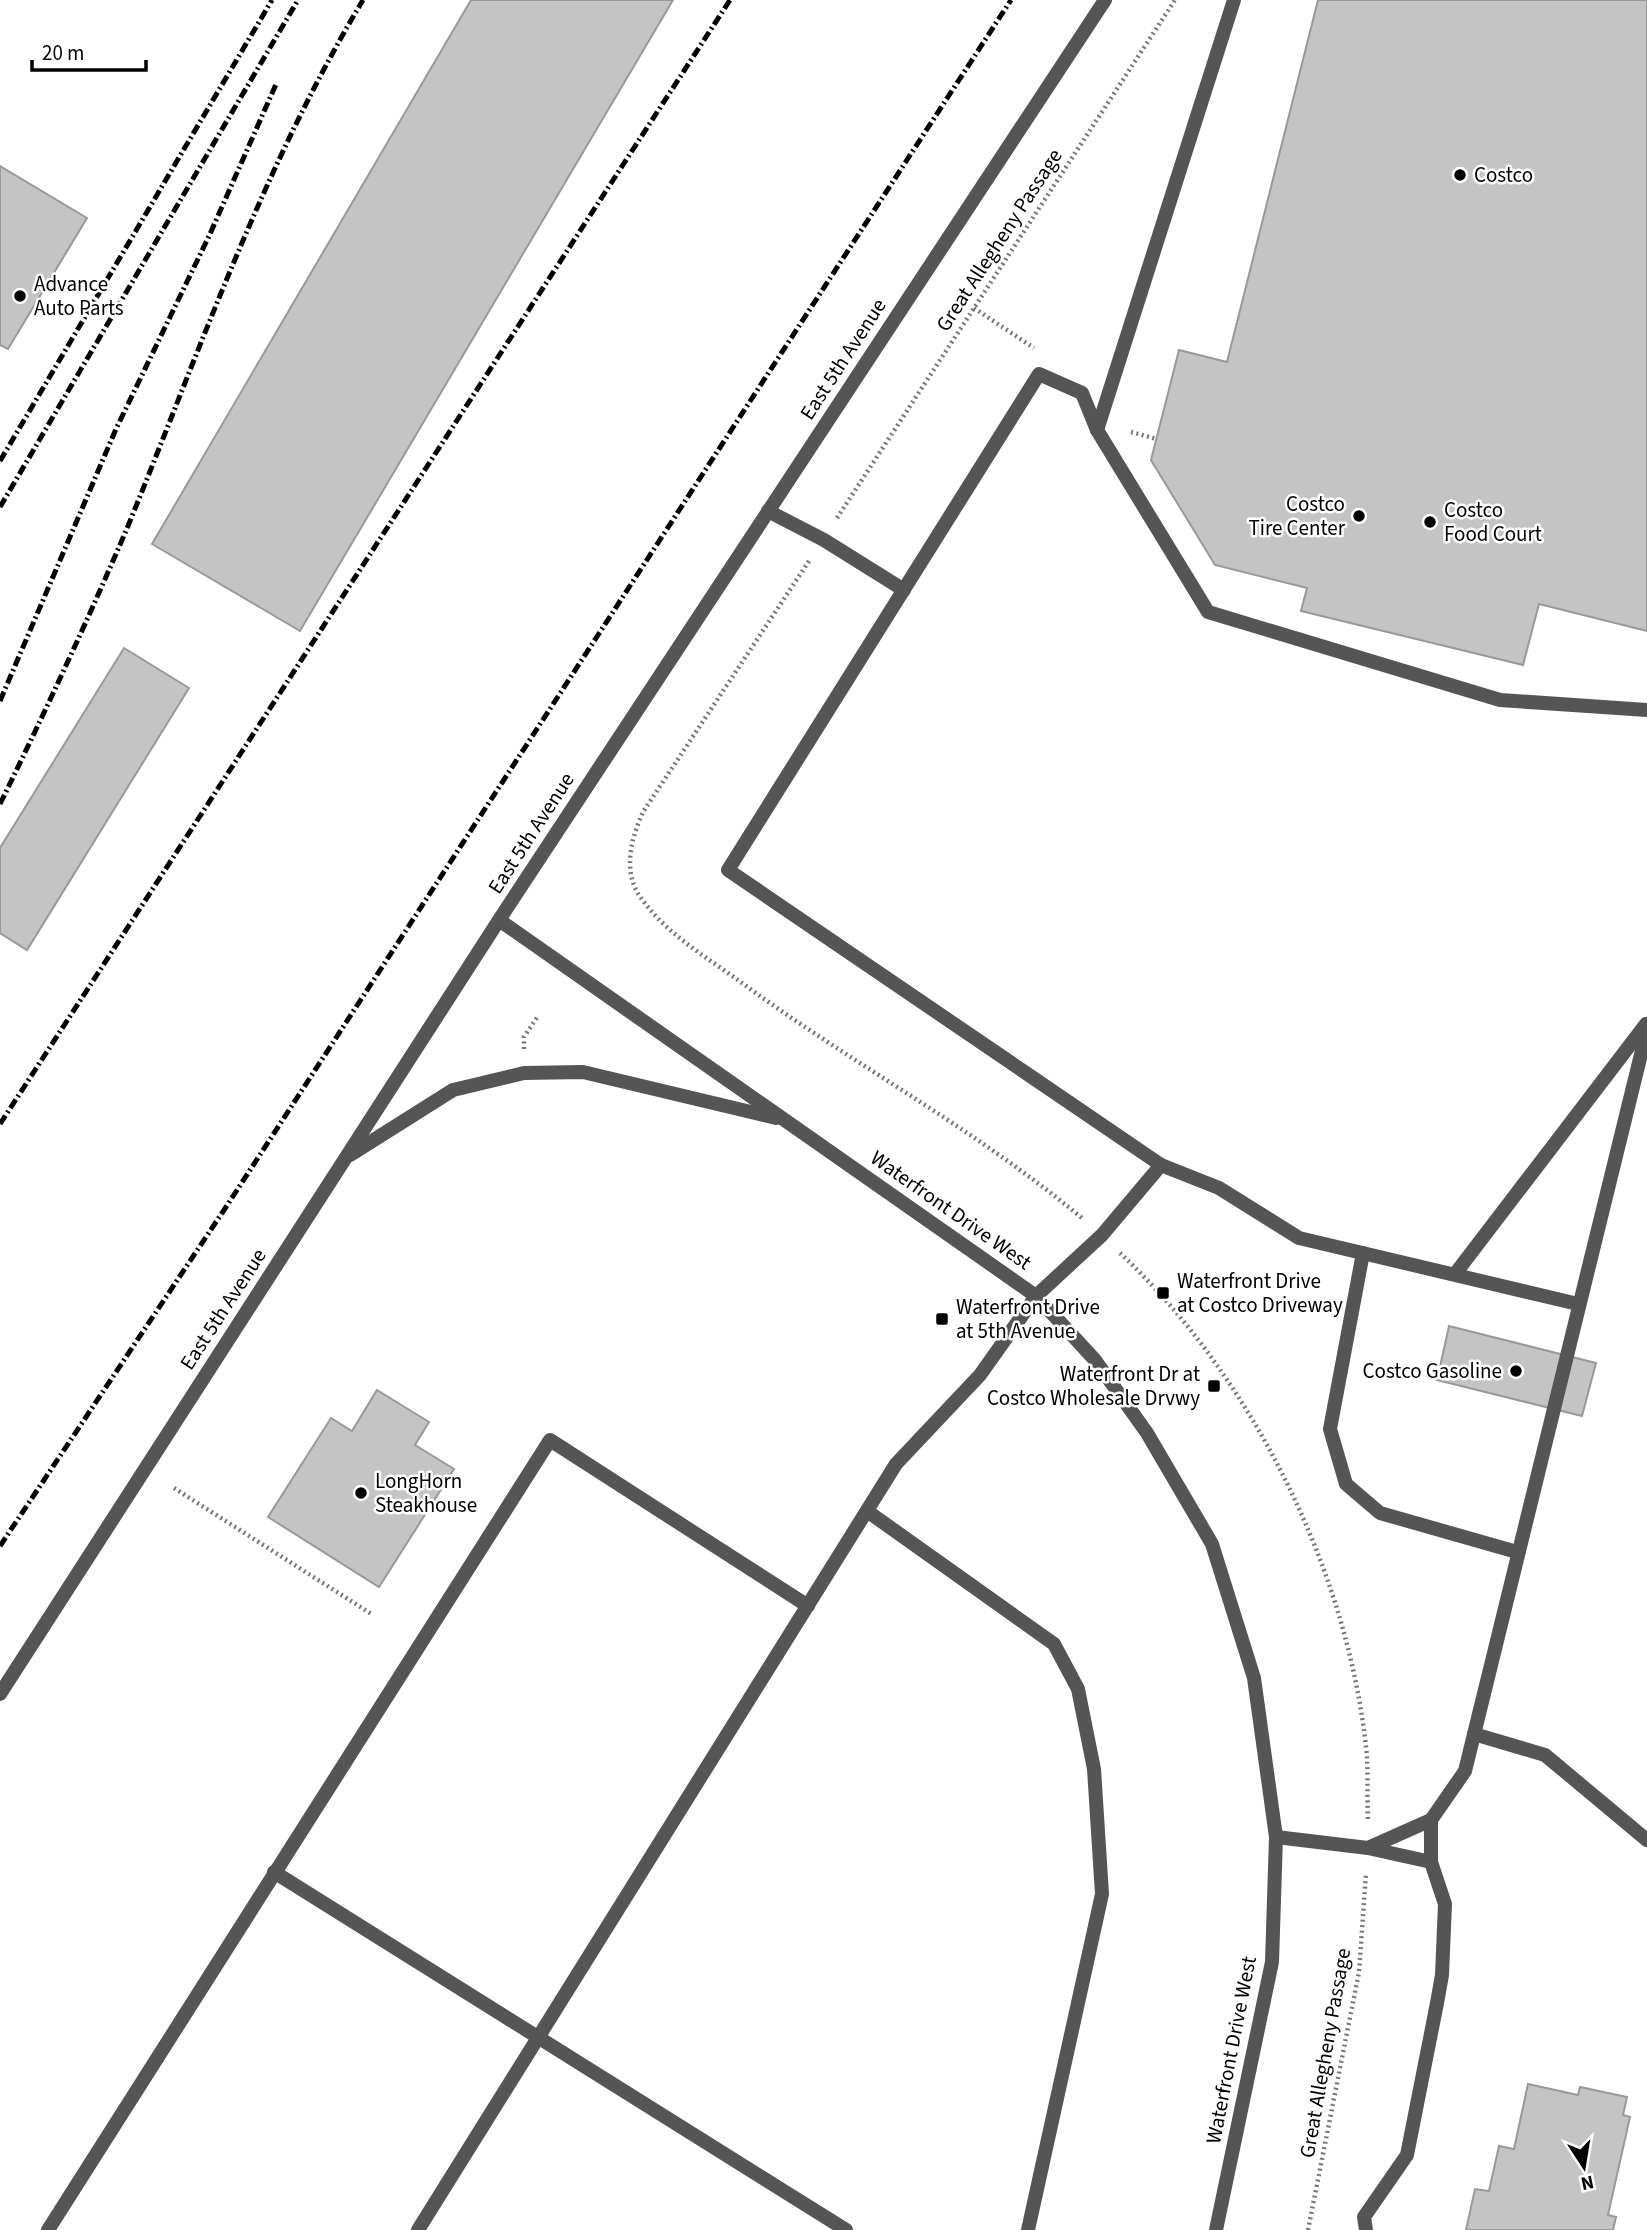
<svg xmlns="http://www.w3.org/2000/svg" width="1647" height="2230" font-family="'Source Sans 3',sans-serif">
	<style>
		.building { fill: #c4c4c4; stroke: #999; stroke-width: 2 }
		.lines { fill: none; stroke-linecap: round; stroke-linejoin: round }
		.path { stroke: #777; stroke-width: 4.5; stroke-dasharray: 2 3.5; stroke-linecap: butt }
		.service { stroke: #555; stroke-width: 14 }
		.minor { stroke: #555; stroke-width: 14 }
		.tertiary { stroke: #555; stroke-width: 14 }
		.rail { stroke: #000; stroke-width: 5; stroke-dasharray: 10 3.5 2 3.5; stroke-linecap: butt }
		.poi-dot { fill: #000; stroke: #fff; stroke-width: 2.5 }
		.labels { text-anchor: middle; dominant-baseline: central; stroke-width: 5; stroke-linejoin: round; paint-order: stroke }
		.poi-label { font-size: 21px; fill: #000; stroke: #fff; text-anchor: start }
		.street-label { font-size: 21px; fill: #000; stroke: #fff }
	</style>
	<rect width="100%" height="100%" fill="#fff"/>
	<g class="building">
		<polygon points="471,0 673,0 300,631 152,544"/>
		<polygon points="1318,0 1647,0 1647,631 1539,604 1523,665 1301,611 1307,588 1215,565 1151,460 1179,350 1227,362"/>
		<polygon points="0,166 87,218 8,349 0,345"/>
		<polygon points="124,648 189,688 27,950 0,933 0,848"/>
		<polygon points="1449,1326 1596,1363 1582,1416 1437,1380"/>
		<polygon points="377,1390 429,1422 415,1445 454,1469 379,1587 268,1517 331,1418 352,1431"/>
		<polygon points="1528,2084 1578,2095 1580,2087 1627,2097 1623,2115 1630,2117 1608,2215 1616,2217 1613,2230 1466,2230 1475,2189 1489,2191 1499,2146 1514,2149"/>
	</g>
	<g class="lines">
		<g class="path">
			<polyline points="974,308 1034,348"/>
			<polyline points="1131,432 1157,439"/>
			<polyline points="837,518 1175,0"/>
			<path d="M 809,561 L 643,812 C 631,839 622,872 641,898 C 666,934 708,958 742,983 C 854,1065 977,1130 1083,1219"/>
			<polyline points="524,1049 524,1037 538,1016"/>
			<path d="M 1120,1253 C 1253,1378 1350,1574 1367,1757 C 1368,1777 1367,1799 1368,1820"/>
			<polyline points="174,1488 373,1615"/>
			<polyline points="1308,2230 1359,1972 1366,1874"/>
		</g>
		<g class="service">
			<polyline points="1097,430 1234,0"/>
			<polyline points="768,511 824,540 904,590"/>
			<polyline points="1161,1165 1219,1188 1299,1238 1578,1304"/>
			<polyline points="1363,1253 1330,1429 1346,1484 1380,1513 1517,1552"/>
			<polyline points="1455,1274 1646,1024"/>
			<polyline points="867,1511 1054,1644 1078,1689 1094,1769 1102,1894 1028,2230"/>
			<polyline points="1474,1734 1545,1755 1647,1840"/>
			<polyline points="1431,1820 1431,1862"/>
			<polyline points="1276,1837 1368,1848 1431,1862 1445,1904 1442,1975 1437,2003 1407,2155 1364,2217 1366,2230"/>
			<polyline points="1368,1848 1431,1820 1465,1771 1647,1030"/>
			<polyline points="274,1872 846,2230"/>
			<polyline points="48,2230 550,1440 808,1606"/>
			<polyline points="418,2230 896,1464 980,1375 1036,1296 1102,1235 1161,1165 728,870 1039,374 1082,393 1097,430 1208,612 1500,700 1647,710"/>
		</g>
		<polyline class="minor" points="499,920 1105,0"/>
		<g class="tertiary">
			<polyline points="350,1155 453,1090 524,1073 583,1072 776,1118"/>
			<polyline points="0,1694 499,920 1036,1296 1095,1360 1147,1433 1212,1544 1254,1678 1276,1837 1272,1962 1216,2230"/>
		</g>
		<g class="rail">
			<polyline points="0,461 272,0"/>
			<polyline points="0,507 298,0"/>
			<polyline points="0,701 116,429 210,234 277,82"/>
			<path d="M 0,804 C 45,712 88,620 128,526 C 201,347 263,167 363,0"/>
			<polyline points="0,1124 730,0"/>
			<polyline points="0,1546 226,1207 1011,0"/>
		</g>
	</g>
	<g class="poi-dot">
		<circle cx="1460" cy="175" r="7"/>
		<circle cx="20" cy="296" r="7"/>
		<circle cx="1359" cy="516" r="7"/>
		<circle cx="1430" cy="522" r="7"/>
		<rect x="1156" y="1286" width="14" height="14" rx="3.5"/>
		<rect x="935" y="1312" width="14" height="14" rx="3.5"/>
		<circle cx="1516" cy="1371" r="7"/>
		<rect x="1207" y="1379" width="14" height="14" rx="3.5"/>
		<circle cx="361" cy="1493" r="7"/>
	</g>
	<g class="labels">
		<g class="poi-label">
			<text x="1474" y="175">Costco</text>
			<text x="34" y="284">Advance<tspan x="34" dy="24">Auto Parts</tspan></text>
			<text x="1345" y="504" text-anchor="end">Costco<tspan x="1345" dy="24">Tire Center</tspan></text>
			<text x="1444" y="510">Costco<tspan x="1444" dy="24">Food Court</tspan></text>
			<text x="1177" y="1281">Waterfront Drive<tspan x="1177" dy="24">at Costco Driveway</tspan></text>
			<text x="956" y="1307">Waterfront Drive<tspan x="956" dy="24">at 5th Avenue</tspan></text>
			<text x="1502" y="1371" text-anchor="end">Costco Gasoline</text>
			<text x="1200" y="1374" text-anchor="end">Waterfront Dr at<tspan x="1200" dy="24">Costco Wholesale Drvwy</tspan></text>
			<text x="375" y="1481">LongHorn<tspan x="375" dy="24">Steakhouse</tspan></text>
		</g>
		<g class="street-label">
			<text transform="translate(999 240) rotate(-57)">Great Allegheny Passage</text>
			<text transform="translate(843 359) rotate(-57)">East 5th Avenue</text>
			<text transform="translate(531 833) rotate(-57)">East 5th Avenue</text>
			<text transform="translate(951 1210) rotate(35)">Waterfront Drive West</text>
			<text transform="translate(223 1309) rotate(-57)">East 5th Avenue</text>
			<text transform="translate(1231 2050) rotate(-79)">Waterfront Drive West</text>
			<text transform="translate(1325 2053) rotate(-80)">Great Allegheny Passage</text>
		</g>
	</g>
	<g transform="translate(1584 2167) rotate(168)" stroke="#ffffff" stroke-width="5" paint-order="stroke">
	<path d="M0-5L12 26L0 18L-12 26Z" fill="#000000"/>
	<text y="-10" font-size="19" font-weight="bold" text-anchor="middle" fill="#000000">N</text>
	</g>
	<path d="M32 60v10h114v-10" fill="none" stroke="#000000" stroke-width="3.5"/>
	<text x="42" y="60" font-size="21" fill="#000000" stroke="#ffffff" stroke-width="5" paint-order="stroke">20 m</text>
</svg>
